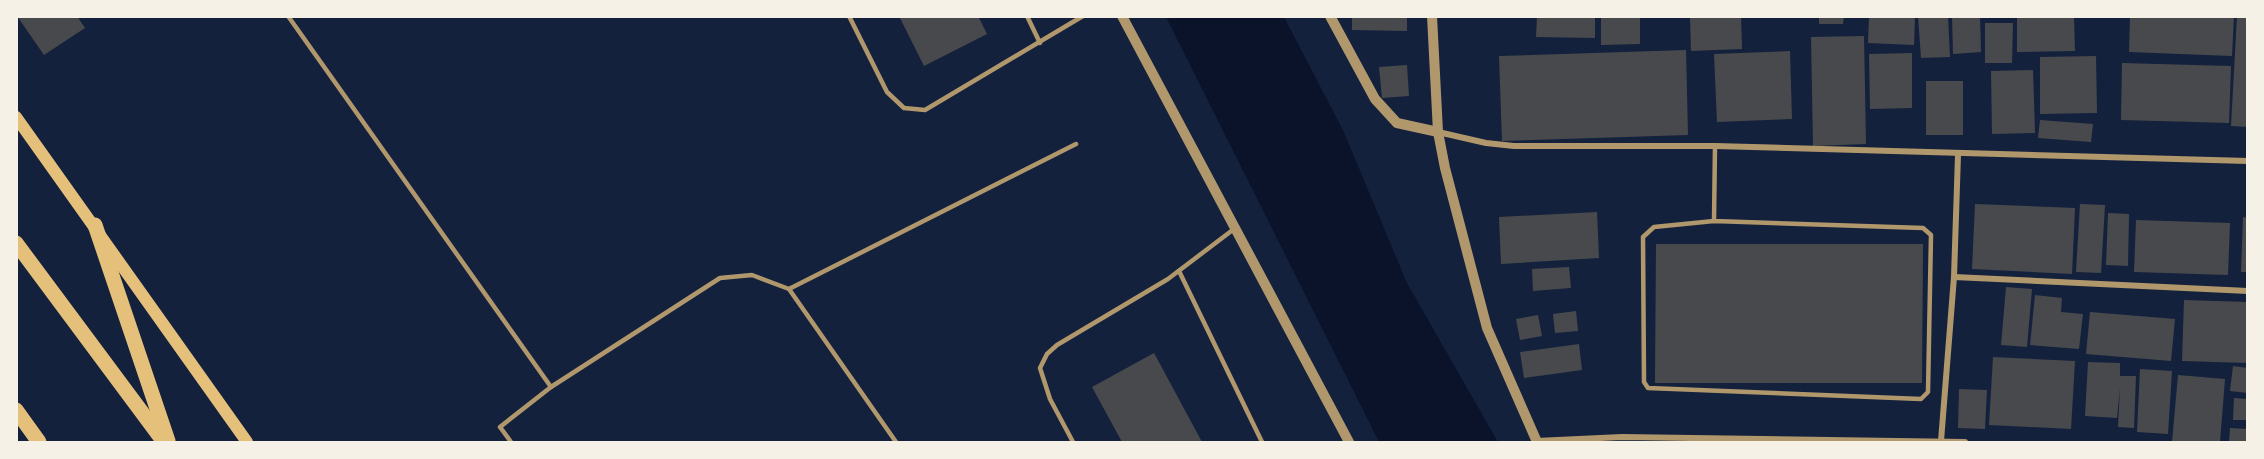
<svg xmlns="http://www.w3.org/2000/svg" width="2264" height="459" font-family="'IBM Plex Sans',sans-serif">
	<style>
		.water { fill: #0b132b }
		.building { fill: #48494c }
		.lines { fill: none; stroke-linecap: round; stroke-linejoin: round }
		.service { stroke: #b1986c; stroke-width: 4.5 }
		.minor { stroke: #b1986c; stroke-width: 6 }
		.tertiary { stroke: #b1986c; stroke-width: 10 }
		.secondary { stroke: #e5c07b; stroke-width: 12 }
		.primary { stroke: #e5c07b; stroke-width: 15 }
	</style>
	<rect width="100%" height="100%" fill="#14213d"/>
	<polygon class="water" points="1166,17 1284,17 1343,130 1407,283 1498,442 1379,442"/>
	<g class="building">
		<polygon points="17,16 77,16 85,28 44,55"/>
		<polygon points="899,16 978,16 987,34 924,66"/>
		<polygon points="1352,16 1407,16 1407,31 1352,30"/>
		<polygon points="1537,16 1595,16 1595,38 1536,37"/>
		<polygon points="1601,16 1640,16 1640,44 1601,45"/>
		<polygon points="1690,16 1741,16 1742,49 1691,51"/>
		<polygon points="1819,16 1844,16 1843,24 1819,24"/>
		<polygon points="1869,16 1915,16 1914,45 1868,43"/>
		<polygon points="1918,16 1948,16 1950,57 1921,58"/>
		<polygon points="1952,16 1980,16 1981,52 1953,54"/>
		<polygon points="2017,16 2074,16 2075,51 2017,52"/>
		<polygon points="2130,16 2234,16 2232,56 2129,52"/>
		<polygon points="2237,16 2248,16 2248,127 2231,126"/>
		<polygon points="1985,23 2013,23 2012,63 1985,63"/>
		<polygon points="1864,36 1866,144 1813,146 1811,37"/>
		<polygon points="1686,50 1688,135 1502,141 1499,56"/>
		<polygon points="1790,51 1792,119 1717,122 1714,54"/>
		<polygon points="1912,53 1912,108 1870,109 1869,54"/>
		<polygon points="2096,56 2097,113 2040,114 2040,57"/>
		<polygon points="2122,63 2231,66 2229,123 2121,120"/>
		<polygon points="1407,65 1409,96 1382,98 1379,67"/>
		<polygon points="2033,70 2035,133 1992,134 1991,71"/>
		<rect x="1926" y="81" width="37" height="54"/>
		<polygon points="2040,120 2093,124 2091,142 2038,138"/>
		<polygon points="1975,204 2075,208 2072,274 1972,269"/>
		<polygon points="2080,204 2105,205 2101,273 2076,272"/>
		<polygon points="1597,212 1599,258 1501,264 1499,217"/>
		<polygon points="2108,213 2129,214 2128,266 2106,265"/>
		<polygon points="2243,217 2248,218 2248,272 2241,272"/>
		<polygon points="2136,220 2230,223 2228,275 2134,272"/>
		<polygon points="1656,244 1923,244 1922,383 1655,383"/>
		<polygon points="1569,267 1571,288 1533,291 1532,269"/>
		<polygon points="2006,287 2032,289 2027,347 2001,345"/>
		<polygon points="2035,295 2062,298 2061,312 2083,314 2079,349 2030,345"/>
		<polygon points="2184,300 2248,302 2248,363 2182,361"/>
		<polygon points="1576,311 1578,331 1555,333 1553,314"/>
		<polygon points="2090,312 2175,319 2171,361 2086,354"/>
		<polygon points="1538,315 1542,336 1520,340 1516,319"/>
		<polygon points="1579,344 1582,370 1524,378 1520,352"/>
		<polygon points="1154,353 1202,442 1122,442 1092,387"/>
		<polygon points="1993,357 2075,361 2071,429 1989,425"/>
		<polygon points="2088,362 2120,363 2120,376 2136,376 2134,428 2118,427 2120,388 2117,418 2085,416"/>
		<polygon points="2233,366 2248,368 2248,393 2230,391"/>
		<polygon points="2140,369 2172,371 2168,434 2137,432"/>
		<polygon points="2178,375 2225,379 2220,442 2172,442"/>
		<polygon points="1959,389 1987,390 1985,429 1958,428"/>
		<polygon points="2234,398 2248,399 2248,420 2233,420"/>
		<polygon points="2230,428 2248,429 2248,442 2229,442"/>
	</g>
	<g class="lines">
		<g class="service">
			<polyline points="288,16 551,387"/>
			<polyline points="849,16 887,92 904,108 925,110 1083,16"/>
			<polyline points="1027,16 1040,43"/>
			<polyline points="1714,221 1923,228 1931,235 1928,392 1921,399 1648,388 1644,382 1643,237 1654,227 1714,221 1715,146"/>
			<polyline points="1179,271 1262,442"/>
			<polyline points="789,289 896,442"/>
			<polyline points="511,442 500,427 551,387 720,278 752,275 789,289 1076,144"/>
			<polyline points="1073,442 1050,399 1040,368 1047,354 1057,345 1168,279 1234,229"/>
		</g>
		<g class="minor">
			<polyline points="1438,132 1486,143 1514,146 1715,146 2248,161"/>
			<polyline points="1954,277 2248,291"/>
			<polyline points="1536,441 1622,437 1965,442"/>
			<polyline points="1941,441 1954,277 1958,155"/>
		</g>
		<g class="tertiary">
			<polyline points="1122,16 1349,442"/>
			<polyline points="1330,16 1375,99 1397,123 1438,132"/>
			<polyline points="1432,16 1438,132 1445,168 1487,328 1537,442"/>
		</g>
		<polyline class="secondary" points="16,117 247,442"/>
		<g class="primary">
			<polyline points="95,225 168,441"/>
			<polyline points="16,243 164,442"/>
			<polyline points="16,410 39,442"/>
		</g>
	</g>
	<rect width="2264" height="459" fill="none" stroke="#f6f1e7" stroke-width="36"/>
</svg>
